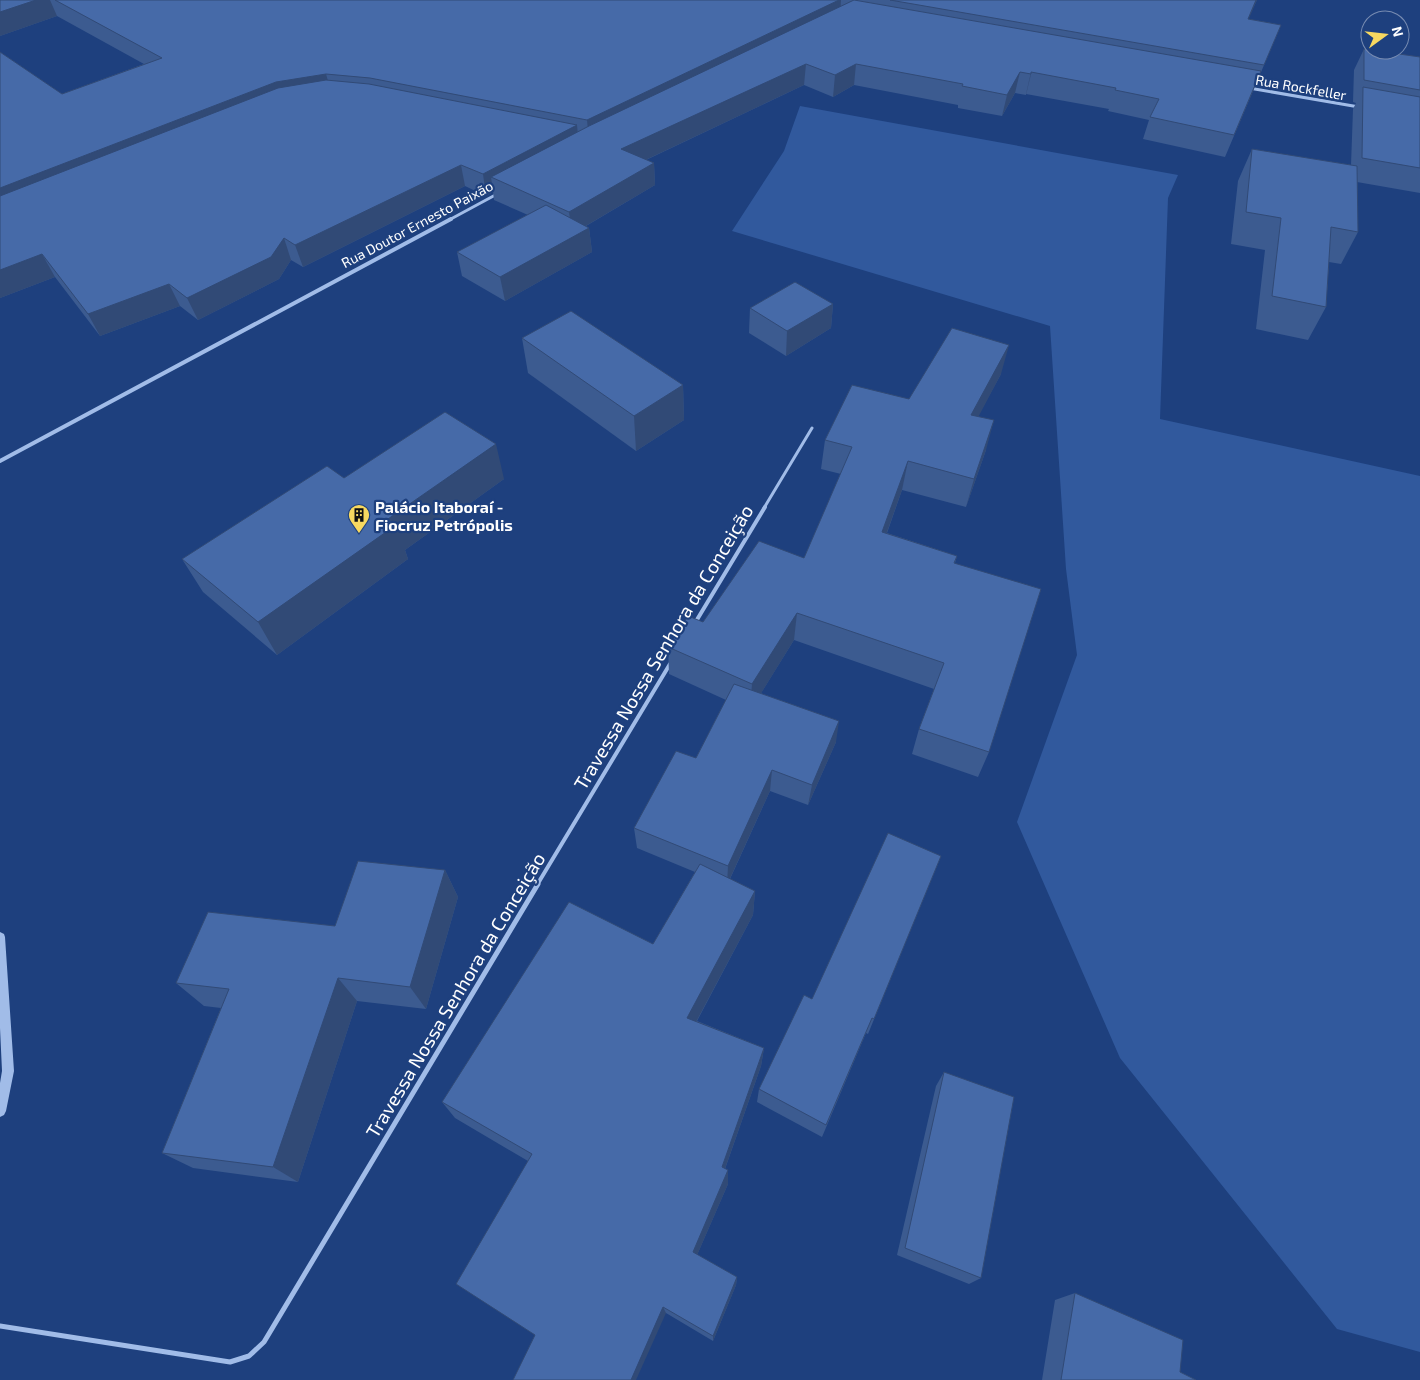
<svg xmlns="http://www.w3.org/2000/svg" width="1420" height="1380" font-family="'Exo 2',sans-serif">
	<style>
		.green { fill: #31599d }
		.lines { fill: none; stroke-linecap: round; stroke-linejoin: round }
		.service-far2 { stroke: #a1bce8; stroke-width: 3 }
		.service-far1 { stroke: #a1bce8; stroke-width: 4 }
		.service { stroke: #a1bce8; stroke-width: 5 }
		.minor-far1 { stroke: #a1bce8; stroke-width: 3 }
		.minor { stroke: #a1bce8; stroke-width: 4 }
		.tertiary { fill: #a1bce8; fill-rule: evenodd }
		.wall { fill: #3c5b90 }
		.shaded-wall { fill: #314a76 }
		.building { fill: #466aa8; stroke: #314a76 }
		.labels { text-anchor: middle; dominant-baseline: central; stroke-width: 4.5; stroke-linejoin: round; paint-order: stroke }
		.far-street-label { font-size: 14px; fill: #fff; stroke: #1e407e }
		.poi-label { font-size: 16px; font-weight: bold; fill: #fff; stroke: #1e407e; text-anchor: start }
		.near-street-label { font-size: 19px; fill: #fff; stroke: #1e407e }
	</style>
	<rect width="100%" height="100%" fill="#1e407e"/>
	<polygon class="green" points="800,106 1178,175 1168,198 1160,419 1420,476 1420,1352 1337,1329 1120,1058 1017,822 1077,655 1066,569 1050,326 732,231 784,151"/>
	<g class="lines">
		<polyline class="service-far2" points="764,508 812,428"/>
		<g class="service-far1">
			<polyline points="695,623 765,507"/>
			<polyline points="537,885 670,664"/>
		</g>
		<polyline class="service" points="0,1326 230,1362 249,1356 264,1342 538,884"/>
		<g class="minor-far1">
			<polyline points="1249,88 1359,107"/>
			<polyline points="449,220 499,193"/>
		</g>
		<polyline class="minor" points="0,461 451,219"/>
		<polygon class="tertiary" points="0,932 4,934 5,937 14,1071 6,1111 4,1115 0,1117 0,1083 2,1071 0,1028"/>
	</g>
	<g class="wall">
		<polygon points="0,0 857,0 857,1 858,1 858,0 1257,0 1248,19 1281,25 1225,157 1143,139 1149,120 1108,111 1109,109 1026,94 1026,95 1015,93 1002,116 958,108 958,105 854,85 833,97 804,85 646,160 654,163 655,185 586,226 589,228 592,252 505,301 462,276 457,252 528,215 494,200 493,192 486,196 465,186 303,267 291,260 279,279 198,320 180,306 100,336 55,277 0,298 0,52 62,94 144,64 57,16 0,36"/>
		<polygon points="1364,49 1420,57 1420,193 1357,182 1358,232 1341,264 1329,262 1326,307 1308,340 1256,329 1265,250 1231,244 1238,181 1252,149 1351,165 1353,109 1356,103 1353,102 1354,70"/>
		<polygon points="833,304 831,328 786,356 749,333 750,308"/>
		<polygon points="522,338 683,385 684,420 636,451 528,373"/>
		<polygon points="1001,374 978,416 986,450 966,507 902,490 887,533 957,556 955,563 989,752 978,777 912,754 919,729 934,689 794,640 761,693 836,742 808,805 770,791 730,879 755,891 753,915 697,1021 764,1048 761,1066 725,1169 728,1170 728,1184 697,1255 737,1277 736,1285 713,1341 666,1313 535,1335 528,1161 455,1118 442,1102 653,944 695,872 637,848 634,828 696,758 726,700 669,674 668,647 703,622 804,558 841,474 821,469 825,440 909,399"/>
		<polygon points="344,478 504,479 405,550 408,559 277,655 203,592 182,559"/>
		<polygon points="941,856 868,1034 866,1033 822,1137 757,1102 759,1089 812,999"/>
		<polygon points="445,870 458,897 426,1009 357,1001 298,1182 193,1168 162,1153 221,1008 204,1006 176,983 335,926"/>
		<polygon points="944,1072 981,1278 969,1284 897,1255 936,1086"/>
		<polygon points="1075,1293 1180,1372 1196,1380 1042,1380 1055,1300"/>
	</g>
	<g class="shaded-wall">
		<polygon points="36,0 50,0 57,16 0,36 0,12"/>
		<polygon points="839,0 841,0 840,19 589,141 587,120"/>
		<polygon points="1256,0 1257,0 1240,39 1248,19"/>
		<polygon points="806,64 804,85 622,171 621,149"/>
		<polygon points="856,64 854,85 833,97 835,75"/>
		<polygon points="1020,72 1015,93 1002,116 1007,95"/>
		<polygon points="1031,72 1026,94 1026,95 1031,74"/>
		<polygon points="326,74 332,95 0,215 0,188 276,82"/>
		<polygon points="577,125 579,146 491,177 493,192 486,196 483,174"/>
		<polygon points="654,163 655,185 572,234 569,212"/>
		<polygon points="461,165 465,186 303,267 295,245"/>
		<polygon points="589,228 592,252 505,301 500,277"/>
		<polygon points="284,238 291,260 279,279 198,320 187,298"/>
		<polygon points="42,254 55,277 0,298 0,270"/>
		<polygon points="169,284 180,306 100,336 88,314"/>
		<polygon points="833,304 831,328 786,356 787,331"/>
		<polygon points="1009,345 1001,374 964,444 971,415"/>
		<polygon points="683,385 684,420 636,451 634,416"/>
		<polygon points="994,420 986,450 966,507 974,479"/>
		<polygon points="496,444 504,479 405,550 408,559 277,655 258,622 388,519"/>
		<polygon points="908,461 902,490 877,560 882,532"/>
		<polygon points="797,613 794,640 750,711 752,684"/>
		<polygon points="839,721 836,742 808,805 812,785"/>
		<polygon points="772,770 770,791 727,885 728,866"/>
		<polygon points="445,870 458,897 426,1009 410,987"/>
		<polygon points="755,891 753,915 688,1037 687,1018"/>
		<polygon points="338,978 357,1001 298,1182 273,1167"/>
		<polygon points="764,1048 761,1066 721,1180 722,1167"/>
		<polygon points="728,1170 728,1184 694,1262 693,1252"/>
		<polygon points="737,1277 736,1285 713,1341 713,1336"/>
		<polygon points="663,1307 666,1313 636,1380 631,1380"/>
	</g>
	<g class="building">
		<polygon points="0,0 36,0 0,12"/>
		<polygon points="55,0 839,0 587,120 370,78 326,74 276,82 0,188 0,52 62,94 162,58"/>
		<polygon points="854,0 1261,71 1234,135 1150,117 1159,99 1115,90 1116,88 1031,72 1031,74 1020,72 1007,95 962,86 963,84 856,64 835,75 806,64 621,149 654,163 569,212 491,177 589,126"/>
		<polygon points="890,0 1256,0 1248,19 1281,25 1264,65"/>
		<polygon points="1364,49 1420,57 1420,90 1364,80"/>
		<polygon points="326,80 369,84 577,125 483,174 461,165 295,245 284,238 271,257 187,298 169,284 88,314 42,254 0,270 0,196 278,88"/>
		<polygon points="1363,87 1420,97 1420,168 1362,158"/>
		<polygon points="1252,149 1357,166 1358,232 1331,227 1326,307 1272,296 1281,218 1246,212"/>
		<polygon points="546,205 589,228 500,277 457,252"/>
		<polygon points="795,282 833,304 787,331 750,308"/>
		<polygon points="571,311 683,385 634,416 522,338"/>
		<polygon points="952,328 1009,345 971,415 994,420 974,479 908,461 882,532 957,556 954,563 1041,589 989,752 919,729 944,663 797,613 752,684 668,647 688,616 703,622 759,541 804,558 852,447 825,440 852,385 909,399"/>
		<polygon points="445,412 496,444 388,519 396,525 258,622 182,559 327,466 344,478"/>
		<polygon points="734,684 839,721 812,785 772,770 728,866 634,828 676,751 696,758"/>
		<polygon points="888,833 941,856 874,1019 872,1018 826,1125 759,1089 804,995 812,999"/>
		<polygon points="358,861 445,870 410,987 338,978 273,1167 162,1153 229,989 176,983 208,912 335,926"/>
		<polygon points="700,864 755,891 687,1018 764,1048 722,1167 728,1170 693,1252 737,1277 713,1336 663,1307 631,1380 513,1380 535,1335 456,1284 532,1154 442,1102 569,902 653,944"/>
		<polygon points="944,1072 1014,1097 981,1278 905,1248"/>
		<polygon points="1075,1293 1183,1340 1180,1372 1196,1380 1061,1380"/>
	</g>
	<defs>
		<g id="building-pin" transform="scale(1.125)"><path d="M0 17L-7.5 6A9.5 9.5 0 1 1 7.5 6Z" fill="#f7d860" stroke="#1e407e"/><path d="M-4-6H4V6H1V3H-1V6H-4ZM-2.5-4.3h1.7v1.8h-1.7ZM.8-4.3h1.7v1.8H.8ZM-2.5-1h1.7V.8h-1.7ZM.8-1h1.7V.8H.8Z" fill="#111"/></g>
	</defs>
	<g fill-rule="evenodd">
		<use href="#building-pin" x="359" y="515"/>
	</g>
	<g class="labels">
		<g class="far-street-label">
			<text transform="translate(1301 87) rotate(10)">Rua Rockfeller</text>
			<text transform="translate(417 224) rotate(-28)">Rua Doutor Ernesto Paixão</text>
		</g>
		<g class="poi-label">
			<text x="375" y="506">Palácio Itaboraí -<tspan x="375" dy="18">Fiocruz Petrópolis</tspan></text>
		</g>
		<g class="near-street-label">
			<text transform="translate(663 647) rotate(-59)">Travessa Nossa Senhora da Conceição</text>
			<text transform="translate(455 995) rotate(-59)">Travessa Nossa Senhora da Conceição</text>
		</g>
	</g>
	<g transform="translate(1385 35) rotate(75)"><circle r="24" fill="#1e407e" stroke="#788cb2"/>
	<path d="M0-4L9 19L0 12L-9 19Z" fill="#f7d860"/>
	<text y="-8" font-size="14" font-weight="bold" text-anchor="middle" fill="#ffffff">N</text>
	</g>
</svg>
